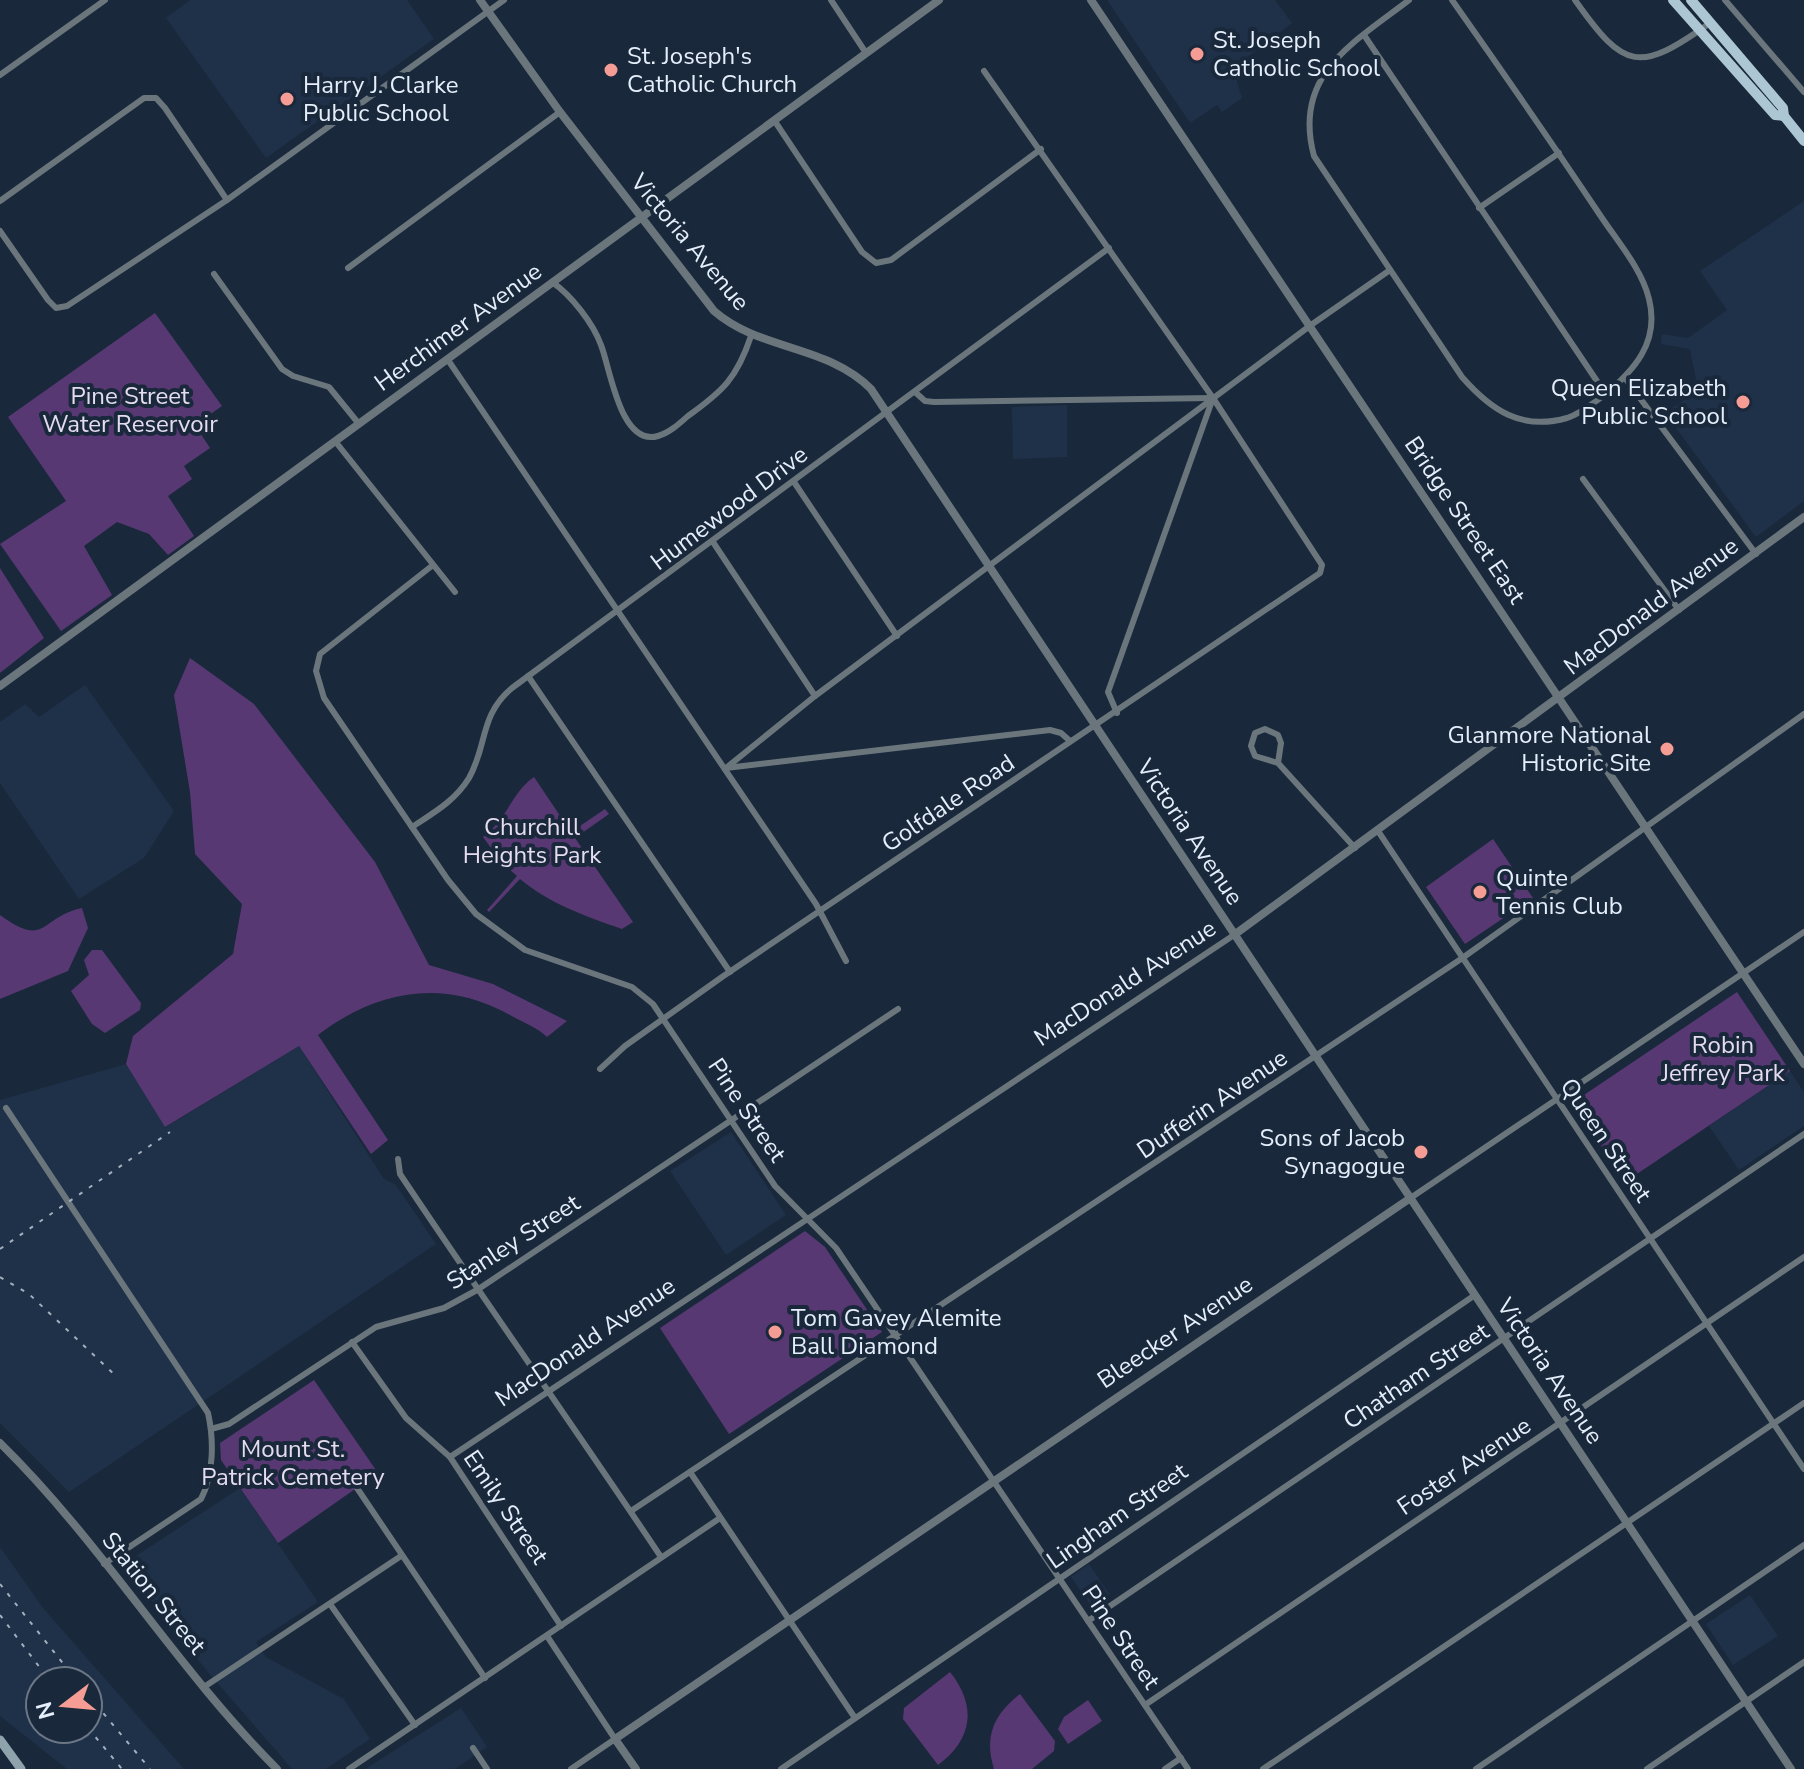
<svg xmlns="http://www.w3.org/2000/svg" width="1804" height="1769" font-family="'Nunito Sans',sans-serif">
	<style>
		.built { fill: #1f3149; fill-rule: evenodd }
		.green { fill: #583873 }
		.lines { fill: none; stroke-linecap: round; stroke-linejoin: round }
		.minor { stroke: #6a767c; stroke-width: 6 }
		.tertiary { stroke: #6a767c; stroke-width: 8 }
		.secondary { stroke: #8fa3ad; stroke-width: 9 }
		.primary { stroke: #acc6d3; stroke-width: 10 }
		.rail { stroke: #a4afbe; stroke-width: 2; stroke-dasharray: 4 8; stroke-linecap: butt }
		.poi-dot { fill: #f59c94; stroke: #19283a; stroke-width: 3 }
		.labels { text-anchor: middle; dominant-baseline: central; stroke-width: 8; stroke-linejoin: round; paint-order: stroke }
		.poi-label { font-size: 24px; fill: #e5eefb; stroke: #19283a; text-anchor: start }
		.street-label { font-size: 24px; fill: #e5eefb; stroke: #19283a }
		.park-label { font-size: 24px; fill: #e5dcf0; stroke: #19283a }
	</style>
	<rect width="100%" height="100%" fill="#19283a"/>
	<g class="built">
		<polygon points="190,0 407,0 434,39 266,158 166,18"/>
		<polygon points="1107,0 1275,0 1292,23 1233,68 1242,98 1222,112 1217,105 1190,123"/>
		<polygon points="1804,201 1804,501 1756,537 1665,413 1698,390 1690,349 1661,344 1662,334 1688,338 1727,310 1700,271"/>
		<polygon points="1067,405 1067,457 1013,459 1012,407"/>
		<polygon points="85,685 174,811 144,858 79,899 0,783 0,722 25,704 39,717"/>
		<polygon points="299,1046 384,1179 396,1185 436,1244 69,1492 0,1423 0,1100 126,1064 166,1127"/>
		<polygon points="1790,1071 1804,1092 1804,1126 1739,1170 1709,1126"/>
		<polygon points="731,1132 786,1215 726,1255 670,1171"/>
		<polygon points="240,1488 318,1602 256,1642 266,1657 344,1699 370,1739 326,1769 292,1769 207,1671 122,1565"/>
		<path d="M 0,1547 L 43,1608 L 184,1769 L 67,1769 L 0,1716 ZM 40,1681 L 88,1681 L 88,1729 L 40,1729 Z"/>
		<polygon points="1089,1564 1110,1595 1092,1607 1071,1577"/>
		<polygon points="1750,1595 1778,1636 1733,1665 1706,1624"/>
		<polygon points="461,1708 487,1747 455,1769 365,1769"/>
	</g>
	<g class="green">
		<polygon points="155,313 222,406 195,425 210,448 184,466 192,479 168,496 194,536 168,555 149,534 117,522 84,546 112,595 61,631 0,544 66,501 8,417"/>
		<polygon points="0,568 44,638 0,673"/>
		<path d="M 190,658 L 254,704 L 375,862 L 429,965 L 493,984 L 567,1021 L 547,1037 C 538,1028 522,1022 510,1015 C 443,978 377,990 318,1035 L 388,1140 L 371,1154 L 299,1046 L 165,1127 L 126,1064 L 133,1036 L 233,954 L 242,904 L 195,854 L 190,792 L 174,695 Z"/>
		<path d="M 534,777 L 571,832 L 605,809 L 609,814 L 575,838 L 633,922 L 622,929 C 585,916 550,904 520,879 L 489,912 L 487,910 L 517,876 L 501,862 L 483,837 C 509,817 511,793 534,777 Z"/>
		<polygon points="1493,839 1533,898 1465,944 1426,887"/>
		<path d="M 82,908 L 88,928 L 68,971 L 0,999 L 0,915 C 47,949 38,918 82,908 Z"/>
		<polygon points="92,950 102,950 141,1003 140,1010 105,1033 92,1024 71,991 89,975 84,960"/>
		<polygon points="1737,992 1790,1071 1625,1182 1572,1103"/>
		<polygon points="805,1231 825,1247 882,1332 729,1434 660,1328"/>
		<polygon points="314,1380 378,1473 278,1543 221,1460 220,1443"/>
		<path d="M 950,1672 C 977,1706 973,1739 938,1765 L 903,1719 L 904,1708 Z"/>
		<path d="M 1020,1694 L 1055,1741 L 1054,1751 L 1032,1769 L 994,1769 C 984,1737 993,1715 1020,1694 Z"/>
		<polygon points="1088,1700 1102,1721 1068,1744 1058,1729 1064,1717"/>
	</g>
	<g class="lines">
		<g class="minor">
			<polyline points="831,0 866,53"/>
			<path d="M 1409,0 C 1353,43 1292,75 1314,156 L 1462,377 C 1491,410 1521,431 1567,418 C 1580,414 1592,404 1603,396 C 1634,371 1660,342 1649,299 C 1642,269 1617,241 1600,215 C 1552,143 1502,71 1452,0"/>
			<path d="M 1575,0 C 1625,71 1639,73 1710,23"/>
			<polyline points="1725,0 1804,92"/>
			<polyline points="1364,35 1605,393"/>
			<polyline points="0,75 105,0"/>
			<polyline points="774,120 862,252 876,263 891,260 1041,149"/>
			<polyline points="0,201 144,98 156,98 165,108 227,200"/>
			<polyline points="1479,208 1559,153"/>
			<polyline points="0,231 48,300 56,308 67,306 227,200 504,0"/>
			<polyline points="348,268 560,112"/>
			<polyline points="214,274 282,369 293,376 329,387 359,424"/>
			<path d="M 552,282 C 571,295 593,323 601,345 C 610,367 620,447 658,436 C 669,433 679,424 688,416 C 723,391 737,378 751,336"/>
			<polyline points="448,360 816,904 846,961"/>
			<polyline points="1625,378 1756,554"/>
			<polyline points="915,392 925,401 934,402 1213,398"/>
			<polyline points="335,441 455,592"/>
			<polyline points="1583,479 1679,610"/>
			<polyline points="794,482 897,636"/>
			<polyline points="713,542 815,696"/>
			<polyline points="433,565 320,654 316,671 324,698 448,880 476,914 525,950 632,987 653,1004 775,1186 836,1248 1188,1769"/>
			<polyline points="528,676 730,972"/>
			<polyline points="1117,713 1108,692 1213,398"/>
			<polyline points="1278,763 1255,756 1251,746 1255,733 1265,729 1278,735 1281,743 1278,763 1355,848"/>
			<polyline points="726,768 815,696 1311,325 1390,270"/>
			<polyline points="726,768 1050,730 1061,733 1070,741"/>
			<path d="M 412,827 C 433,813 455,801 469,778 C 488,744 479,716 512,688 L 1109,248"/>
			<polyline points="1378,831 1804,1469"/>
			<polyline points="600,1069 625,1046 722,977 1320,573 1322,565 1213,398 984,71"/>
			<path d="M 6,1108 L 208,1413 C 214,1440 214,1474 201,1499 L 104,1564"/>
			<path d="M 398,1159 L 400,1174 C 486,1303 575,1428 661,1557"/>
			<polyline points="1409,1199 1804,932"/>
			<polyline points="352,1342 406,1418 450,1457 561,1626"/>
			<polyline points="211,1429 229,1424 376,1327 444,1308 477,1290 898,1009"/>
			<polyline points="450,1457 1234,935"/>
			<polyline points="690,1472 855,1718"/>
			<polyline points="357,1488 485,1678"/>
			<polyline points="631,1511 1461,959 1804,714"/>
			<polyline points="330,1604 415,1725"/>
			<polyline points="1088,1621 1804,1134"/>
			<polyline points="547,1636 615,1739 571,1769"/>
			<polyline points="204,1687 401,1556"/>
			<polyline points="1145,1705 1804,1257"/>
			<polyline points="473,1748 487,1769"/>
			<polyline points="349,1769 720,1518"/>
			<polyline points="781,1769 1475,1295"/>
			<polyline points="1165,1769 1181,1758"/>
			<polyline points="1263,1769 1804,1403"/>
			<polyline points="1476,1769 1804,1545"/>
			<polyline points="1647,1769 1804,1662"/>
		</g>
		<g class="tertiary">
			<path d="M 480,0 L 560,112 L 714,311 C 760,351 828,345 871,389 L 1791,1769"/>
			<polyline points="1091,0 1804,1064"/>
			<polyline points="0,686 939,0"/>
			<polyline points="1234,935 1804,517"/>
			<path d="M 0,1443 C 102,1543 176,1668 277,1769"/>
			<polyline points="636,1769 615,1739 1409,1199"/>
		</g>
		<polyline class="secondary" points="0,1740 21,1769"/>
		<g class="primary">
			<polyline points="1673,0 1775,115 1784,116"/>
			<polyline points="1691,0 1783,108 1784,116 1804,141"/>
		</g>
		<g class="rail">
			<polyline points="0,1249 170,1132"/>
			<polyline points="0,1277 29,1294 116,1376"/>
			<polyline points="0,1584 77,1681"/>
			<polyline points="0,1615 50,1681"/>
			<polyline points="88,1695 150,1769"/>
			<polyline points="88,1728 122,1769"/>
		</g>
	</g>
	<g class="poi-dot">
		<circle cx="1197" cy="54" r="8"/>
		<circle cx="611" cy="70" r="8"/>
		<circle cx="287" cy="99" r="8"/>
		<circle cx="1743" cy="402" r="8"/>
		<circle cx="1667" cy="749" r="8"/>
		<circle cx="1480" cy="892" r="8"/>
		<circle cx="1421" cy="1152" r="8"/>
		<circle cx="775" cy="1332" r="8"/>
	</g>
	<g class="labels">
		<g class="poi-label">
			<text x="1213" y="40">St. Joseph<tspan x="1213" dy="28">Catholic School</tspan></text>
			<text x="627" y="56">St. Joseph's<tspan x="627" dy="28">Catholic Church</tspan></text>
			<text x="303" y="85">Harry J. Clarke<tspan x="303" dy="28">Public School</tspan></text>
			<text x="1727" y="388" text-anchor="end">Queen Elizabeth<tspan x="1727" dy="28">Public School</tspan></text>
			<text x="1651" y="735" text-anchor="end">Glanmore National<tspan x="1651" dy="28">Historic Site</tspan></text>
			<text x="1496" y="878">Quinte<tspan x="1496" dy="28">Tennis Club</tspan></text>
			<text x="1405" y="1138" text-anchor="end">Sons of Jacob<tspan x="1405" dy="28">Synagogue</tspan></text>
			<text x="791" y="1318">Tom Gavey Alemite<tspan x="791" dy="28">Ball Diamond</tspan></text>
		</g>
		<g class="street-label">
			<text transform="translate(690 242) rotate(50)">Victoria Avenue</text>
			<text transform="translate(458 327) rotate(-36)">Herchimer Avenue</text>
			<text transform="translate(729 508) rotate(-37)">Humewood Drive</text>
			<text transform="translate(1465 520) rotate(56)">Bridge Street East</text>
			<text transform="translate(1651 606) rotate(-37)">MacDonald Avenue</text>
			<text transform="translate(948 803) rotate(-34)">Golfdale Road</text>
			<text transform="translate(1190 832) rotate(56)">Victoria Avenue</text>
			<text transform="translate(1125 983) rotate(-33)">MacDonald Avenue</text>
			<text transform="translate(1212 1104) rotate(-34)">Dufferin Avenue</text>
			<text transform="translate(747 1110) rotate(56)">Pine Street</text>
			<text transform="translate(1606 1140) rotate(56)">Queen Street</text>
			<text transform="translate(513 1242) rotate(-33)">Stanley Street</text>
			<text transform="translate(1175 1332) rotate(-34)">Bleecker Avenue</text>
			<text transform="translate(585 1342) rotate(-34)">MacDonald Avenue</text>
			<text transform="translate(1550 1371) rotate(56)">Victoria Avenue</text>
			<text transform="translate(1416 1376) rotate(-34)">Chatham Street</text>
			<text transform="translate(1464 1466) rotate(-34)">Foster Avenue</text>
			<text transform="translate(506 1507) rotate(56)">Emily Street</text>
			<text transform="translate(1117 1516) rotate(-35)">Lingham Street</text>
			<text transform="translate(154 1593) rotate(51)">Station Street</text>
			<text transform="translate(1121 1637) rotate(56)">Pine Street</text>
		</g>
		<g class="park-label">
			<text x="130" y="396">Pine Street<tspan x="130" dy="28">Water Reservoir</tspan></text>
			<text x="532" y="827">Churchill<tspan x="532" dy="28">Heights Park</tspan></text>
			<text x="1723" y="1045">Robin<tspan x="1723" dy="28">Jeffrey Park</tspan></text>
			<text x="293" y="1449">Mount St.<tspan x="293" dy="28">Patrick Cemetery</tspan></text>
		</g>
	</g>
	<g transform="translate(64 1705) rotate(254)"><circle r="38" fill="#19283a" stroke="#6b7787" stroke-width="2"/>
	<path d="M0-6L14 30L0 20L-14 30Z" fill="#f59c94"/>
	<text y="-12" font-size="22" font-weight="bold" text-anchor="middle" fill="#e5eefb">N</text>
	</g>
</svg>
